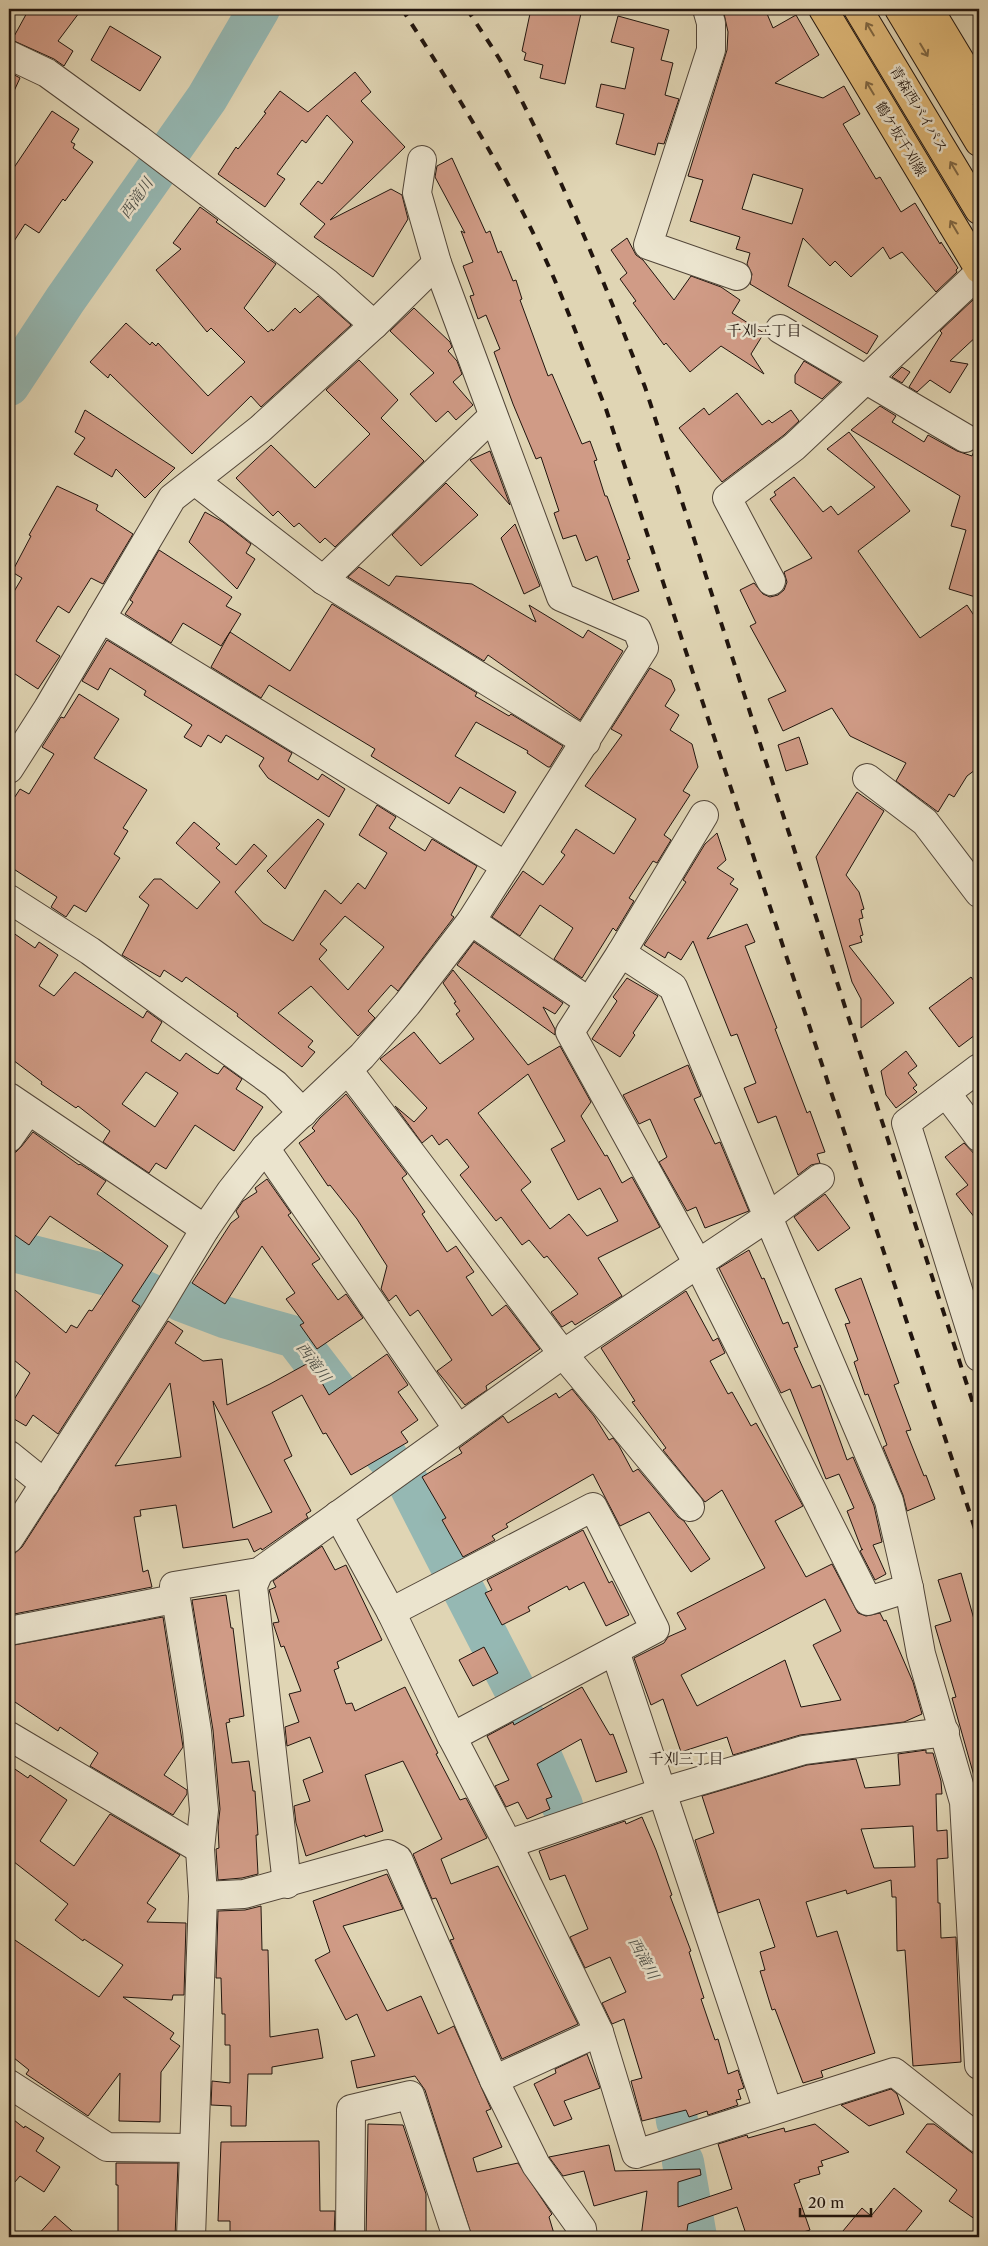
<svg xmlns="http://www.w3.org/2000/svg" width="988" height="2246" font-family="'Libre Caslon Text','Noto Serif JP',serif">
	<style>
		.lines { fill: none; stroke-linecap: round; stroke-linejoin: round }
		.river { stroke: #95b8b3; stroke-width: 42 }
		.building { fill: #d09b86; stroke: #21150e; fill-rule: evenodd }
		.minor-casing { stroke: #514538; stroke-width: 30 }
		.major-casing { stroke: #21150e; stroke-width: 30 }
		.highway-casing { stroke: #21150e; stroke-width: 30 }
		.minor { stroke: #ebe4ce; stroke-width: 28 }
		.major { stroke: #e0ba7a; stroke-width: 28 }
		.highway { stroke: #e0ba7a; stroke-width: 28 }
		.rail { stroke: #21150e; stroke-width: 4; stroke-dasharray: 9 9; stroke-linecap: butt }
		.oneway { stroke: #806844 }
		.labels { text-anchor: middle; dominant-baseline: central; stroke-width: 5; stroke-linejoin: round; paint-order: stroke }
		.street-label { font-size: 14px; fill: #21150e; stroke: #ebe4ce }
		.water-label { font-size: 15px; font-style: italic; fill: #4a4e48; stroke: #ebe4ce }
		.neighbourhood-label { font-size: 15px; fill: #21150e; stroke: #ebe4ce }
	</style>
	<rect width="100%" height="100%" fill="#e0d5b4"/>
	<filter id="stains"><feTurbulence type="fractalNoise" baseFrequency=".004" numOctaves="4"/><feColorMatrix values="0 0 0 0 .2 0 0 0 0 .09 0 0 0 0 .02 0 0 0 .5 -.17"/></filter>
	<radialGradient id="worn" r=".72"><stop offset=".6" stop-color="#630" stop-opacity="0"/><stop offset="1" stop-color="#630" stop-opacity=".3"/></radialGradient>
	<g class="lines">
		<g class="river">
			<polyline points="9,385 65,300 207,98 259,9"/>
			<polyline points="9,1250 111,1276 150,1294"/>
			<polyline points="182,1301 224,1317 295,1337 387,1457"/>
			<polyline points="409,1484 451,1566"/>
			<polyline points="464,1591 513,1686"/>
			<polyline points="523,1715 562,1805"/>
			<polyline points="668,2054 677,2121"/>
			<polyline points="683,2162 696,2237"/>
		</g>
	</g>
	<g class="building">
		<polygon points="29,9 82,9 58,41 73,51 64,66 54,59 12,40"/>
		<polygon points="531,9 582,9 565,84 540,78 543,65 524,60 526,53 522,51"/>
		<path d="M 723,9 L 765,9 L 773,28 L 796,15 L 819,55 L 775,83 L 823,98 L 844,86 L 860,114 L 843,124 L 876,179 L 880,177 L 901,212 L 915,203 L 940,244 L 941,242 L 958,268 L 956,270 L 957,272 L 936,292 L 902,252 L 890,259 L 883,247 L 851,277 L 835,261 L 830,266 L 803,238 L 788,286 L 878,336 L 867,354 L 750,284 L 752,274 L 747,264 L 750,253 L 736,249 L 740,237 L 690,221 L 703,180 L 688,176 L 727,50 L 728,32 ZM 753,174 L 803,189 L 792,224 L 742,209 Z"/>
		<polygon points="618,16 669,30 661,60 673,63 665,95 679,99 664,144 658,143 655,155 616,144 624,114 596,107 601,84 625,89 634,48 611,42"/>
		<polygon points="110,26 161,57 140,91 91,60"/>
		<polygon points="9,72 20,78 9,102"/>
		<polygon points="355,72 371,92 361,101 405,147 330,220 391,189 402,195 408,219 373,277 314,237 325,224 300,204 318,181 322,184 353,142 327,115 306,143 302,140 277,174 285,179 265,207 218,174 236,147 238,149 266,113 264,112 280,91 308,112"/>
		<polygon points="52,111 79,129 71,142 75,144 73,148 93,162 65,201 63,199 39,233 25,224 9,249 9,175"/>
		<polygon points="452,158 486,233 490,231 498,253 501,251 513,281 516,280 522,299 520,300 548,376 552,374 582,444 590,441 597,460 594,461 605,496 607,496 630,559 627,560 639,591 613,600 597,556 586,561 576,535 563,539 554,513 559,511 541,457 536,459 513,404 494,352 500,349 486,315 478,319 470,296 474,295 463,266 473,262 461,231 465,233 435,177 437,166"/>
		<polygon points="200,207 218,220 216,222 276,264 244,308 268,332 272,329 273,331 295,308 300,313 318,296 351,325 261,407 251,396 192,454 110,374 108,378 90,362 126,323 150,345 152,342 156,346 158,343 208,396 245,362 211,328 207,332 156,270 181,249 173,243"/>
		<polygon points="627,238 636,255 643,260 674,300 691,276 721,287 740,300 732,313 764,333 751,354 764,374 721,346 690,372 666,343 664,345 633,303 636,301 620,279 627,273 611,250"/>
		<polygon points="975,298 979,304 979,334 950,361 968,364 950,393 930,380 917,392 909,387 942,333 940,331"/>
		<polygon points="414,308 450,342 452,347 448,351 457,361 462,374 453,382 473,405 456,420 448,411 436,422 410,394 434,373 390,331"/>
		<polygon points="359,360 398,400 381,418 424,461 335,547 325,538 320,543 299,523 294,527 278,511 273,516 236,478 271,445 315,488 370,434 326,390"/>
		<polygon points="804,361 840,382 822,399 795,383 795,375"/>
		<polygon points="902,367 910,372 902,383 892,377"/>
		<polygon points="737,393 762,425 769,420 772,423 791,410 799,421 784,435 722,482 679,428 704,408 709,415"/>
		<polygon points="880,406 896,416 892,422 924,442 928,435 957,451 972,456 974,451 979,449 979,598 949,589 966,530 951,526 960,496 851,430"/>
		<polygon points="85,410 175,468 145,498 116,469 112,477 74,454 85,438 75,432"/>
		<polygon points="849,432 910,511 858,551 920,638 967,605 979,623 979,767 967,776 954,797 949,794 938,812 896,781 906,763 850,736 832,708 783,731 768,699 786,691 750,626 756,623 740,590 754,583 763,594 770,597 778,595 784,590 787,582 784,572 812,558 770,499 776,495 774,492 794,477 823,512 831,506 838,515 875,487 827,449"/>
		<polygon points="490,451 510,505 470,460"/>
		<polygon points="446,483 478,515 421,566 392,535"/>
		<polygon points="57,486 98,505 96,510 133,534 103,584 91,578 69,613 58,606 36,641 60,656 38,689 9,670 9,600 22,578 12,572 31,536 29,535"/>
		<polygon points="205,512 223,522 251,544 246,553 255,559 237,589 189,542"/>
		<polygon points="515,524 540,586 524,594 501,538"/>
		<polygon points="159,550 232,597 226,606 241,614 230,632 290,671 332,604 477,693 475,696 509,716 511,714 563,746 550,767 548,767 527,753 528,751 476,722 455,756 516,792 504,813 460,787 449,804 371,756 375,749 269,685 261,698 211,667 230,632 221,646 183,623 171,643 125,614 133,602 130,600"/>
		<polygon points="359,567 389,586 396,576 472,584 536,622 529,605 583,638 588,630 623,651 580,720 488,655 484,661 348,577"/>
		<polygon points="107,640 292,753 288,761 318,780 322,774 345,789 329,817 268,778 259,766 264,758 226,735 221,743 208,735 201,747 184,737 192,725 144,695 146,691 110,668 98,690 82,681"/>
		<polygon points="650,668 671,680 675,690 665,706 679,715 670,730 692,744 698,767 683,791 690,795 664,835 671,840 657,863 653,861 629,898 634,901 616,931 613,928 582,978 554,959 573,928 540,905 520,936 492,917 523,871 543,885 565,855 561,852 576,829 614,854 636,819 585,786 622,735 611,729"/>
		<polygon points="79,694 119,719 94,758 147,790 123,828 128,831 114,854 120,858 86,912 74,905 66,917 51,907 57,897 9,866 9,806 20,789 29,794 54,754 42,747 61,717 64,718"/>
		<polygon points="799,737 808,764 786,771 778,745"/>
		<polygon points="857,792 884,811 846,875 859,892 864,909 861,910 863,918 859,919 863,935 860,936 862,942 849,946 894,1003 861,1028 861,999 852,982 816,857"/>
		<path d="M 377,805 L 396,817 L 389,828 L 425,851 L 432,839 L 477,866 L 451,915 L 454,917 L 398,991 L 391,985 L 368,1011 L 375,1018 L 358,1036 L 311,986 L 278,1013 L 313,1041 L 308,1047 L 315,1052 L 302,1067 L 237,1016 L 238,1014 L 186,977 L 182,982 L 164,970 L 160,977 L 122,955 L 149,905 L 139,897 L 154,879 L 161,879 L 197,909 L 220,882 L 176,843 L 194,822 L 220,844 L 216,848 L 236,865 L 254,844 L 267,856 L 235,892 L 263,923 L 293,941 L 325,890 L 341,904 L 358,883 L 365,889 L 387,853 L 359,835 ZM 345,916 L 384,947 L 348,990 L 319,959 L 327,950 L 320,944 Z"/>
		<polygon points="318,819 324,824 285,889 267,871"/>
		<polygon points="717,833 726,860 717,868 734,879 730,884 738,889 707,939 747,924 755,942 745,946 777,1028 775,1029 807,1113 810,1111 825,1152 817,1154 820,1163 811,1165 798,1175 776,1116 758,1123 744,1088 756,1083 737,1034 731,1036 693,941 681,960 668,952 665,958 644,945 686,882 683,880 705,844"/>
		<path d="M 9,930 L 35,948 L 39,942 L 58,955 L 39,986 L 54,996 L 75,972 L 143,1018 L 147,1011 L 162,1022 L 151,1041 L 180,1061 L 186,1053 L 213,1072 L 218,1074 L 224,1066 L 242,1079 L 236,1089 L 263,1107 L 234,1151 L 195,1125 L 166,1169 L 156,1163 L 149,1173 L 103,1142 L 110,1131 L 78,1106 L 76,1108 L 41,1084 L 42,1082 L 9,1057 ZM 146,1072 L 178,1093 L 155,1127 L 122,1104 Z"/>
		<polygon points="474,942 563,1003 555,1014 543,1007 555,1029 555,1035 457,965"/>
		<path d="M 453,970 L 528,1065 L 560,1046 L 591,1102 L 581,1116 L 605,1156 L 607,1155 L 622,1183 L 632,1177 L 660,1227 L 598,1258 L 622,1296 L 575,1325 L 572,1321 L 562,1327 L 551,1312 L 578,1294 L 547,1256 L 544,1258 L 529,1240 L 522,1245 L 501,1217 L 496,1221 L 460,1175 L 469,1167 L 447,1139 L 439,1145 L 432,1135 L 422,1143 L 395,1106 L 414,1122 L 427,1108 L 380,1059 L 414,1032 L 440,1064 L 474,1039 L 456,1014 L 460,1011 L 454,1003 L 456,1002 L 443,983 ZM 528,1074 L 565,1141 L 551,1149 L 578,1200 L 600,1188 L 618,1221 L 587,1236 L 569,1214 L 550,1229 L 521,1190 L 531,1182 L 478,1113 Z"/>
		<polygon points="971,977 979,988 979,1032 959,1047 929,1008"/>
		<polygon points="627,978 658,996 633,1033 635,1035 620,1057 592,1039 617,1001 613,997"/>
		<polygon points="906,1051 917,1066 908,1073 917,1085 913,1088 917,1092 896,1108 886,1095 881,1071"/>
		<polygon points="688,1065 701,1096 694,1099 715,1144 720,1142 749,1211 705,1228 696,1207 687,1211 659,1162 667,1157 650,1119 639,1124 623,1095"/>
		<polygon points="346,1094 407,1174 402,1178 425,1212 422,1214 447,1252 456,1246 474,1272 466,1277 492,1316 506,1305 540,1349 486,1386 487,1390 465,1405 437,1371 452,1360 418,1310 410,1316 396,1295 389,1301 381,1289 387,1266 357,1219 330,1185 328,1186 299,1143 315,1131 312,1128 320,1118"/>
		<polygon points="33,1132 79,1165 80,1164 106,1181 97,1194 168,1246 132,1301 140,1306 58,1434 33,1415 26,1426 9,1416 9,1408 30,1373 9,1356 9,1285 66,1333 71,1325 77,1328 89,1310 92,1311 123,1265 50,1216 29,1245 9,1231 9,1153 16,1152 21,1147"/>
		<polygon points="964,1143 979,1159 979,1223 956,1194 968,1185 945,1157"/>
		<polygon points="267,1179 291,1213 288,1215 320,1259 312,1264 338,1300 346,1294 363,1318 317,1349 300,1325 304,1323 286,1299 295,1293 262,1246 225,1304 192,1283 231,1223 239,1217 236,1211 243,1201 257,1192 255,1188"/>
		<polygon points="825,1194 850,1228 818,1251 794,1217"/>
		<polygon points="749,1250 762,1279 764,1278 783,1324 788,1322 798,1347 794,1348 812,1388 820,1385 847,1460 853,1457 874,1506 882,1542 873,1545 886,1574 875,1580 860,1551 863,1549 862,1550 847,1511 854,1508 839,1474 826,1479 790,1389 781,1393 719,1268"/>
		<polygon points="861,1278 899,1383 894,1385 911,1430 906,1431 924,1476 926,1475 935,1499 907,1511 903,1495 883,1447 887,1445 868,1394 865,1395 854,1362 858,1360 845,1324 850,1323 835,1289"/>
		<path d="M 686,1291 L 713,1341 L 718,1338 L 725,1353 L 710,1361 L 728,1394 L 732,1392 L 751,1426 L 756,1423 L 803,1506 L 775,1521 L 806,1577 L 832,1564 L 858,1613 L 866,1616 L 880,1613 L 884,1621 L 886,1620 L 913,1682 L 922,1714 L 904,1722 L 800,1735 L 733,1755 L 727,1737 L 681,1752 L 663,1699 L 651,1705 L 634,1658 L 664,1643 L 668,1637 L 686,1629 L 677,1613 L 765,1568 L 722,1490 L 705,1502 L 663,1450 L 666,1448 L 632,1402 L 635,1401 L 601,1348 ZM 825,1599 L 841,1631 L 813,1645 L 841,1700 L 801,1707 L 785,1660 L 697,1706 L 681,1675 Z"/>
		<path d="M 168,1321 L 183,1331 L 175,1343 L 203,1361 L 222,1359 L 227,1405 L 270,1384 L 310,1362 L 329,1395 L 387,1354 L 408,1385 L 398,1392 L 418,1420 L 401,1432 L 408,1442 L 351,1475 L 326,1433 L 323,1434 L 302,1395 L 272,1412 L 292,1456 L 284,1460 L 311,1511 L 306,1514 L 308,1518 L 306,1519 L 262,1550 L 261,1548 L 254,1552 L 248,1539 L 183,1548 L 176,1505 L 140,1510 L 141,1516 L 134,1517 L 143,1572 L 148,1570 L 152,1587 L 9,1615 L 9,1563 L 15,1553 L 22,1547 ZM 170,1383 L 181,1457 L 115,1466 ZM 213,1401 L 272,1512 L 233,1528 Z"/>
		<polygon points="572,1389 594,1416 609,1440 613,1438 619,1446 633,1472 638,1469 678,1517 684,1521 710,1559 691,1572 649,1512 620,1526 593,1474 506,1524 508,1527 492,1536 495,1540 463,1557 442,1520 446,1518 422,1477 462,1453 459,1448 503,1416 508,1423 556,1393 559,1398"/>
		<polygon points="583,1530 609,1583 612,1581 629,1615 606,1626 584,1582 569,1590 567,1586 528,1607 530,1611 502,1625 485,1593 492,1590 487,1580"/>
		<polygon points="322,1546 335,1570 346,1565 382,1640 337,1662 339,1668 334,1670 346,1704 352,1703 355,1711 405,1687 438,1753 436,1754 460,1800 466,1798 487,1838 441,1859 451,1884 498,1866 578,2024 502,2059 450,1940 454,1939 436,1898 432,1899 413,1854 442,1839 403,1761 365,1775 383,1831 365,1837 365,1835 306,1856 296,1823 294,1806 310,1801 303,1780 323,1772 310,1737 287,1746 285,1727 299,1722 289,1694 301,1691 284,1646 281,1647 273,1623 279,1622 269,1590 276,1587 273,1581"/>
		<polygon points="961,1573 979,1637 979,1775 974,1776 952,1698 956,1697 935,1626 951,1621 938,1580"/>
		<polygon points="226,1595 231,1628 233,1628 244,1716 229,1719 230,1722 226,1723 232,1763 249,1761 253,1791 255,1791 258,1835 256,1835 258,1874 242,1878 218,1880 216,1849 219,1848 218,1827 220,1809 213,1730 192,1600"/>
		<polygon points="163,1617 183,1747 164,1775 187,1790 187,1794 173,1815 90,1766 98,1753 60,1727 58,1731 9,1698 9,1646"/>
		<polygon points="484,1647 498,1673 473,1686 459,1660"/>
		<polygon points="582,1687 610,1735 613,1734 627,1772 596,1782 581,1739 537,1764 552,1797 546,1799 550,1809 527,1819 518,1802 506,1807 495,1786 509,1780 487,1736 513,1722 514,1725"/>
		<path d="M 926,1750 L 926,1753 L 933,1753 L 941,1781 L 942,1794 L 936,1794 L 937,1831 L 947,1830 L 948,1858 L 937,1859 L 938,1903 L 940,1903 L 941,1938 L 956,1937 L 961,2062 L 913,2066 L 905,1950 L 897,1951 L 896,1897 L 892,1897 L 891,1880 L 847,1894 L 846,1890 L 806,1902 L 817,1937 L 837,1931 L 875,2053 L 821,2071 L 823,2077 L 803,2083 L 775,2009 L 772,2010 L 760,1971 L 765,1970 L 760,1952 L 775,1947 L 759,1899 L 718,1913 L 695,1840 L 714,1833 L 702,1796 L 807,1765 L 856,1759 L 865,1788 L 900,1785 L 898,1754 ZM 913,1826 L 915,1867 L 874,1868 L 861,1829 Z"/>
		<polygon points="9,1765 28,1778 30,1775 67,1800 40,1841 74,1866 110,1814 180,1855 147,1903 156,1909 147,1922 186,1923 184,1995 173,1995 172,2000 123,1997 174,2033 170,2039 180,2046 161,2072 160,2122 119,2121 120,2073 88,2116 26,2074 29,2070 9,2054 9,1936 99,1997 123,1965 84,1939 83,1941 55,1920 68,1904 9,1858"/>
		<polygon points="642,1817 656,1850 672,1895 670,1896 691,1951 689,1952 704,1998 701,1999 715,2040 718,2039 728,2074 738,2070 744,2088 738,2090 741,2099 736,2100 738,2105 708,2115 707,2111 689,2117 686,2110 642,2121 631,2081 642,2078 624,2019 612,2024 602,2003 626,1992 610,1957 585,1968 570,1937 588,1929 565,1875 550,1880 539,1851 625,1821 626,1824"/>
		<polygon points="387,1874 403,1909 343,1926 387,2011 421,1996 438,2034 454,2026 491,2109 486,2111 502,2147 473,2158 477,2172 518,2163 552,2214 549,2217 555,2237 472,2237 425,2090 415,2076 357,2088 351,2061 375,2056 357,2014 346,2020 315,1960 330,1952 313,1901"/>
		<polygon points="261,1906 262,1950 268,1950 270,2037 318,2029 323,2058 272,2067 272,2074 248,2074 246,2126 231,2126 231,2106 211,2105 212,2081 230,2083 230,2045 225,2045 225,2014 222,2014 221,1978 216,1978 218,1911 245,1910"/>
		<polygon points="587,2054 600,2088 564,2101 572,2119 554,2126 534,2084 556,2073 555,2069"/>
		<polygon points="891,2089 897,2094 904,2114 869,2126 841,2105"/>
		<polygon points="9,2116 24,2128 25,2126 44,2138 36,2151 60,2167 44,2192 20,2176 9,2189"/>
		<polygon points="368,2124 403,2125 426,2194 426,2237 366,2237"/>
		<polygon points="815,2124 849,2152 821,2161 823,2166 818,2167 820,2174 799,2180 800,2182 794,2184 810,2230 787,2237 747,2237 737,2207 688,2224 686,2237 641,2237 647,2191 594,2206 584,2171 563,2176 549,2157 609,2145 615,2171 700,2169 701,2175 678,2182 678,2207 732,2189 718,2144 747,2135 748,2138 784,2128 785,2132"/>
		<polygon points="927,2124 934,2124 979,2158 979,2222 949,2201 957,2190 906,2152"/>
		<polygon points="319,2141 320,2211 335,2211 334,2237 230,2237 230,2221 218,2221 221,2142"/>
		<polygon points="116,2163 178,2163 175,2237 118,2237 118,2185 116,2185"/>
		<polygon points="894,2188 922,2211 901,2237 838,2237 862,2208 871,2216"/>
		<polygon points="55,2216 79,2237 36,2237"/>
	</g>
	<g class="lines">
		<g class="minor-casing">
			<g id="minor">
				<polyline points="707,9 711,23 711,50 648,245 737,276"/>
				<polyline points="9,55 47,73 138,139 327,283 374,325"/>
				<polyline points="780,329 965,438"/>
				<polyline points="195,481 323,580 586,742"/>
				<polyline points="323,580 493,416"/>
				<polyline points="771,581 727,498 794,447 979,273"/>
				<polyline points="101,618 506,866"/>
				<polyline points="9,769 48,708 172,498 260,429 374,325 437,263"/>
				<polyline points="867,778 925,822 979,893"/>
				<polyline points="704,815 621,953 570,1032 698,1264 868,1601 909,1588"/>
				<polyline points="9,899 90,951 275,1084 303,1113"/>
				<polyline points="471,921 588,1001"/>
				<polyline points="621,953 673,987 768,1217 889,1501 909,1588 921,1654 964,1802 979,2065"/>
				<polyline points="979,1068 906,1123 979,1357"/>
				<polyline points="348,1070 563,1354 690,1507"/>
				<polyline points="946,1093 979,1137"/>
				<polyline points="9,1097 205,1229"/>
				<polyline points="9,1138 28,1111"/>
				<polyline points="265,1148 458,1429"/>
				<polyline points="9,1455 45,1484"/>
				<polyline points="338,1515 391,1612 452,1737 508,1844 599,2032 636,2154 894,2072 979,2139"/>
				<polyline points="9,1539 157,1309 205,1229 231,1191 265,1148 362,1056 407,1004 471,921 644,648 637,630 561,597 437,263 417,193 422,160"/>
				<polyline points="259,1572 253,1586 287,1884"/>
				<polyline points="391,1612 593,1507 655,1629 452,1737"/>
				<polyline points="9,1631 174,1599"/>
				<polyline points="615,1651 768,2111"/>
				<polyline points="9,1736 200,1849"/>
				<polyline points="508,1844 662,1792 804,1750 945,1732"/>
				<polyline points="203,1896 244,1894 388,1854 398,1859 494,2080 536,2165 582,2229 583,2237"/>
				<polyline points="494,2080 599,2032"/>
				<polyline points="9,2084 107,2147 194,2148"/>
				<polyline points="191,2237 203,1896 200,1849 204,1810 197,1731 174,1586 259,1572 563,1354 768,1217 820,1178"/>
				<polyline points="350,2237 351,2109 410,2095 457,2237"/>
			</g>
		</g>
		<g class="major-casing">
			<g id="major">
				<polyline points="823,9 979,269"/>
				<polyline points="929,9 979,92"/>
			</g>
		</g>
		<g class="highway-casing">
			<g id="highway">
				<polyline points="858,9 979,210"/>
				<polyline points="899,9 979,142"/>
			</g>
		</g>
		<use href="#minor" class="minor"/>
		<use href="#major" class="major"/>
		<use href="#highway" class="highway"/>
		<g class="rail">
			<path d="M 402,9 C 457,94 512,182 553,276 C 572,320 588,365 606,409 L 979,1541"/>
			<path d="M 467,9 C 481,31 497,53 509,76 C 562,177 604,282 645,387 L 979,1422"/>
		</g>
	</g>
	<defs><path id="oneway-shaft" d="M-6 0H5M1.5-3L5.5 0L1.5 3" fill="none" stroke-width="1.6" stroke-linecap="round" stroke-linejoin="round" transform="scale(1.25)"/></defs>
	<g class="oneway">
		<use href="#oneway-shaft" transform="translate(870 29) rotate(-121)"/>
		<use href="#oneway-shaft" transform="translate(924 50) rotate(59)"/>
		<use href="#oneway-shaft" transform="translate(870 88) rotate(-121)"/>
		<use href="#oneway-shaft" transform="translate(954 168) rotate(-121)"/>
		<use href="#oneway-shaft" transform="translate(954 227) rotate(-121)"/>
	</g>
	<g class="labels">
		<g class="street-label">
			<text transform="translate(919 109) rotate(59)">青森西バイパス</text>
			<text transform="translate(901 139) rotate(59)">鶴ケ坂千刈線</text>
		</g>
		<g class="water-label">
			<text transform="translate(136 198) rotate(-55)">西滝川</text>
			<text transform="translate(314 1362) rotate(53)">西滝川</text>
			<text transform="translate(644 1958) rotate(61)">西滝川</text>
		</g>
		<g class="neighbourhood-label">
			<text x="764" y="330">千刈二丁目</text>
			<text x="686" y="1758">千刈三丁目</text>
		</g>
	</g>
	<rect width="988" height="2246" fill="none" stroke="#e0d5b4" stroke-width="30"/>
	<rect x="10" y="10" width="968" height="2226" fill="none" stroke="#21150e" stroke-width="2.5"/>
	<rect x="15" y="15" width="958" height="2216" fill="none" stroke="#21150e"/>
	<path d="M800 2208v8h71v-8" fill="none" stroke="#21150e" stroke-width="2.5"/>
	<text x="808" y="2208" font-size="15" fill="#21150e" stroke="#ebe4ce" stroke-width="4" paint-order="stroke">20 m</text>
	<rect width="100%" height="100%" filter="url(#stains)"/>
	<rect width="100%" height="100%" fill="url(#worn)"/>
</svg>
